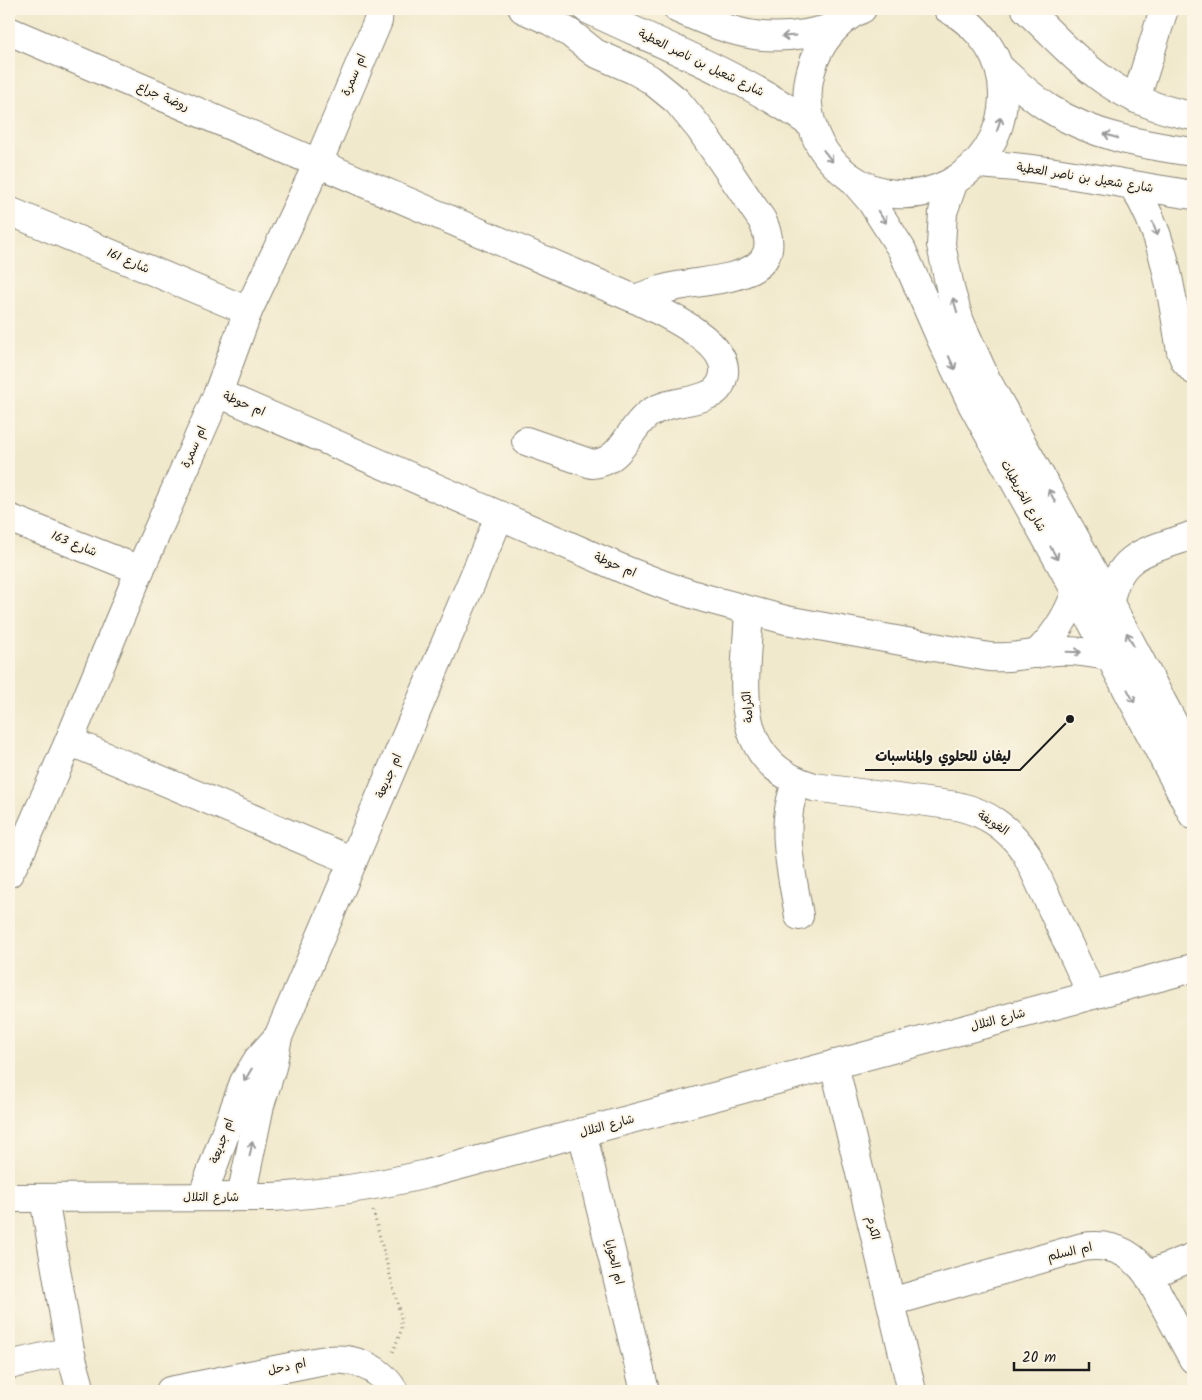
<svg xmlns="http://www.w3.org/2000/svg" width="1202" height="1400" font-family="Kalam,'Playpen Sans Arabic',sans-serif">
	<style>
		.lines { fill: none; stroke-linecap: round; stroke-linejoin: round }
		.minor-casing { stroke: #868274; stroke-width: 30 }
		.path { stroke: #868274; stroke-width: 3; stroke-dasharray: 1 4; stroke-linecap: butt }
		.minor { stroke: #fff; stroke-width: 28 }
		.oneway { stroke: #999 }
		.labels { text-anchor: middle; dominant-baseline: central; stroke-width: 4; stroke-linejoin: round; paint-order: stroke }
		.street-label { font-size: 12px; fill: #1c1c1c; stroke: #fcf5e5 }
		.leader { fill: none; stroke: #1c1c1c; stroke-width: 2 }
		.callout-dot { fill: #1c1c1c; stroke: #fcf5e5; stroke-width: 2 }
		.callout-label { font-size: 14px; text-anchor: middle; font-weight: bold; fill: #1c1c1c; stroke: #fcf5e5; stroke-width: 4; stroke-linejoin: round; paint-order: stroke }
	</style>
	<rect width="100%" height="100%" fill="#fcf5e5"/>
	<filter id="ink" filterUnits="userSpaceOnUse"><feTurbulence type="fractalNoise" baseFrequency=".02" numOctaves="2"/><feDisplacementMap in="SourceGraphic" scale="10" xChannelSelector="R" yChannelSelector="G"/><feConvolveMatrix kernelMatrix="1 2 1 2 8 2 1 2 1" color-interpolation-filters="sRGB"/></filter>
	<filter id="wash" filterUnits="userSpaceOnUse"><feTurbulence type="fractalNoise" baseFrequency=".0096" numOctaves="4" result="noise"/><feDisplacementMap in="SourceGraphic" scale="20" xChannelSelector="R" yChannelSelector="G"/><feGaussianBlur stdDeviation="1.12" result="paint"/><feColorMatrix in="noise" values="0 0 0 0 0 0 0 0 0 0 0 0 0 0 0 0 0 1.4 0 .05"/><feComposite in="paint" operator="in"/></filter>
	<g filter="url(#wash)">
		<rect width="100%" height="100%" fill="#f1e9cc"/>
	</g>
	<g filter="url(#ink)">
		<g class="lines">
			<g class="minor-casing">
				<g id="minor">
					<path d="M 523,9 L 550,21 L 570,33 L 595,53 L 634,70 L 650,79 L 677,101 L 700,129 L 762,220 C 790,278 720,278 684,285 C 667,287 651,293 635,299"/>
					<path d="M 587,9 C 663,45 742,76 811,124"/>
					<path d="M 678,9 C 737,35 772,47 837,26"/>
					<path d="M 862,9 C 837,20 818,44 811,71 C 805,92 807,113 815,134 C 821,151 833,164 847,175 C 911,223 1002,176 1003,97 C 1004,59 980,26 948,9"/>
					<path d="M 1026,9 C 1080,62 1113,102 1193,116"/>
					<path d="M 9,31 L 635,299 C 660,311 734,343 723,378 C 721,386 716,392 708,395 C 689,404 665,401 647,415 C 627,431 622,462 592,464 L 526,441"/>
					<path d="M 999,67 C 1015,82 1031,97 1050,109 C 1093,136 1143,145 1193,152"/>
					<polyline points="1136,99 1164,9"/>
					<path d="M 977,164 C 1050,168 1121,184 1193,195"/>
					<polyline points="852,179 871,201 902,250 941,339 973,406 1076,592 1193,815"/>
					<polyline points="954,181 943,212 941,245 951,292 960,322 986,379 1078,543 1193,760"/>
					<path d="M 1133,186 C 1166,237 1171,293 1181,351 L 1185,361 L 1193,370"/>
					<polyline points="9,211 248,311"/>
					<path d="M 218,393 L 625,570 L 664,585 L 704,598 L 786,620 L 989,657 C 1013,659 1033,653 1056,651 C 1075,650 1092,653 1111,657"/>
					<polyline points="9,518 140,570"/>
					<path d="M 1110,601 C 1119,551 1151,551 1193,535"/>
					<path d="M 749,611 C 746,682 727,762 814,787 L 957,806 C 987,813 1008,827 1026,853 L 1092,995"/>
					<path d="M 1036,654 C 1055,636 1067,617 1076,592"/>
					<polyline points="69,741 353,861"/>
					<path d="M 797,782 C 778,825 792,871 799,916"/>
					<polyline points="9,873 22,849 69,741 140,570 218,393 248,311 318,163 378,21 379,9"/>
					<polyline points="834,1064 912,1391"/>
					<polyline points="582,1132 645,1391"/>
					<polyline points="202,1197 244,1082 258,1059 275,1040"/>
					<polyline points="241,1197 260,1105 272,1067 278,1037 500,515"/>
					<path d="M 9,1198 L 272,1197 C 325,1194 376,1186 427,1174 L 1193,968"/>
					<polyline points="44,1198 70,1351 81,1391"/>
					<polyline points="1148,1275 1193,1257"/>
					<path d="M 891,1302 L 1083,1247 C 1111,1243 1132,1252 1148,1275 L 1193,1359"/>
					<polyline points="9,1365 70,1351"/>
					<path d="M 170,1391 L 320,1361 C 349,1356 378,1364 394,1391"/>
				</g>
			</g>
			<polyline class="path" points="373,1211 401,1317 401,1331 393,1352"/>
			<use href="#minor" class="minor"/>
		</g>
		<defs><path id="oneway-shaft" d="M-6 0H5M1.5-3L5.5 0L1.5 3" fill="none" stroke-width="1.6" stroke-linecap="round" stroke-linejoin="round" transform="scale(1.25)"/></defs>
		<g class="oneway">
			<use href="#oneway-shaft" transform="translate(789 36) rotate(176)"/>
			<use href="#oneway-shaft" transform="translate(999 124) rotate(-74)"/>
			<use href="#oneway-shaft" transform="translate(1111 136) rotate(-163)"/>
			<use href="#oneway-shaft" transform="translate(828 156) rotate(52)"/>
			<use href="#oneway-shaft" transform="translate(882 217) rotate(55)"/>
			<use href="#oneway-shaft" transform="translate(1155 229) rotate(70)"/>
			<use href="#oneway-shaft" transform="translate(955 305) rotate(-107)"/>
			<use href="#oneway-shaft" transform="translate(952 363) rotate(65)"/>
			<use href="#oneway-shaft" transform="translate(1052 496) rotate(-119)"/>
			<use href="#oneway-shaft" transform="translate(1054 553) rotate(61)"/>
			<use href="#oneway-shaft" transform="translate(1130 639) rotate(-118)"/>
			<use href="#oneway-shaft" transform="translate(1074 652) rotate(2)"/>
			<use href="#oneway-shaft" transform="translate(1131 696) rotate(62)"/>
			<use href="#oneway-shaft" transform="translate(248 1075) rotate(121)"/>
			<use href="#oneway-shaft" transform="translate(251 1149) rotate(-79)"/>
		</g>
	</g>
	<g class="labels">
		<g class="street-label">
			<text transform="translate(701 63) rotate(26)">شارع شعيل بن ناصر العطية</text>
			<text transform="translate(354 75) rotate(-67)">ام سمرة</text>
			<text transform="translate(163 97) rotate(23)">روضة جراع</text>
			<text transform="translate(1085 178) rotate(9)">شارع شعيل بن ناصر العطية</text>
			<text transform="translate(128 261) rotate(23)">شارع 161</text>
			<text transform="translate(244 404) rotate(23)">ام حوطة</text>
			<text transform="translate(194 447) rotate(-66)">ام سمرة</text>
			<text transform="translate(1023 496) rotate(61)">شارع الخريطيات</text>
			<text transform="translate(74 544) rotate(22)">شارع 163</text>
			<text transform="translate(615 565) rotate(23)">ام حوطة</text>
			<text transform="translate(748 707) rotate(-95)">الكرامة</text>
			<text transform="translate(389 776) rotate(-67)">ام جديعة</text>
			<text transform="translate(993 823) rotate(33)">الغويفة</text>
			<text transform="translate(998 1020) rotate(-15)">شارع التلال</text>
			<text transform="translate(607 1126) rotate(-15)">شارع التلال</text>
			<text transform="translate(222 1141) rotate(-70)">ام جديعة</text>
			<text x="211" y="1197">شارع التلال</text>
			<text transform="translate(873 1228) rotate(77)">الكرم</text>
			<text transform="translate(1070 1252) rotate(-13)">ام السلم</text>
			<text transform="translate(614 1262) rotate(76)">ام الحوايا</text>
			<text transform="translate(287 1367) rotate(-12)">ام دحل</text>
		</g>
	</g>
	<path class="leader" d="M1070 719L1020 770H865"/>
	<circle class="callout-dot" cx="1070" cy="719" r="5"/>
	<g class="callout-label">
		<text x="943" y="761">ليفان للحلوي والمناسبات</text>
	</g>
	<rect width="1202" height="1400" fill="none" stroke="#fcf5e5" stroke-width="30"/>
	<path d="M1014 1362v8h75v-8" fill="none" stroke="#1c1c1c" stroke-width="2.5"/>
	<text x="1022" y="1362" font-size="15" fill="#1c1c1c" stroke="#fcf5e5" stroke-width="4" paint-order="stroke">20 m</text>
</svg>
